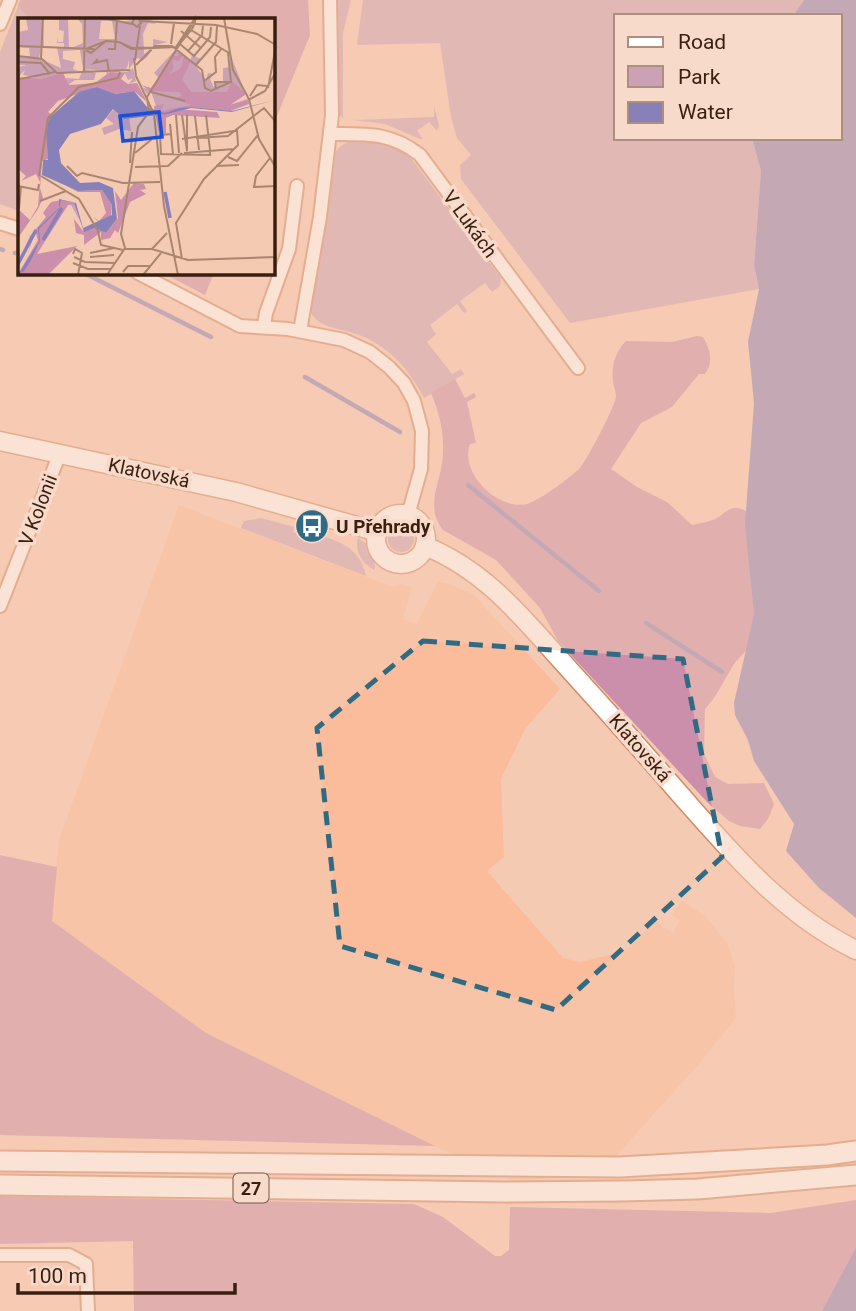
<svg xmlns="http://www.w3.org/2000/svg" width="856" height="1311" font-family="Roboto,sans-serif">
	<style>
		.built { fill: #fbbc9b }
		.green { fill: #cba2b5 }
		.forest { fill: #cb8eab }
		.water { fill: #8881b9 }
		.lines { fill: none; stroke-linecap: round; stroke-linejoin: round }
		.stream { stroke: #8881b9; stroke-width: 4.5 }
		.minor-casing { stroke: #cf8b66; stroke-width: 16 }
		.secondary-casing { stroke: #cf8b66; stroke-width: 21 }
		.trunk-casing { stroke: #cf8b66; stroke-width: 23 }
		.minor { stroke: #fff; stroke-width: 12 }
		.secondary { stroke: #fff; stroke-width: 18 }
		.trunk { stroke: #fff; stroke-width: 19 }
		.marked { fill: none; stroke: #316a83; stroke-width: 5; stroke-dasharray: 14 9; stroke-linejoin: round }
		.labels { text-anchor: middle; dominant-baseline: central; stroke-width: 7; stroke-linejoin: round; paint-order: stroke }
		.shield { fill: #f8dacb; stroke: #725747; stroke-width: 2 }
		.shield-label { font-size: 18px; font-weight: bold; fill: #391f0f }
		.street-label { font-size: 19px; fill: #391f0f; stroke: #f8dacb }
		.poi-label { font-size: 19px; font-weight: bold; fill: #391f0f; stroke: #f8dacb; text-anchor: start }
		.inset-river { fill: none; stroke: #8881b9; stroke-width: 3.5 }
		.inset-road { fill: none; stroke: #aa8671; stroke-width: 2 }
		.view { fill: #1d4ed8; fill-opacity: 0.15; stroke: #1d4ed8; stroke-width: 3.5 }
		.inset-edge { fill: none; stroke: #391f0f; stroke-width: 3.5 }
	</style>
	<rect width="100%" height="100%" fill="#f5cab3"/>
	<polygon class="built" points="179,505 393,587 401,584 412,588 403,619 417,624 438,582 446,583 473,594 560,689 525,729 501,779 504,857 487,871 563,958 580,962 614,954 630,947 655,921 673,933 680,920 672,915 682,901 705,916 727,943 735,967 734,991 736,1018 697,1066 652,1116 614,1158 589,1177 509,1180 435,1146 206,1033 51,921 59,840"/>
	<g class="green">
		<polygon points="336,0 351,0 343,33 343,119 336,109"/>
		<polygon points="363,0 804,0 793,16 616,16 616,138 752,138 761,171 754,265 759,289 570,323 461,179 460,165 471,155 457,138 451,117 440,43 357,45"/>
		<polygon points="18,6 29,19 19,19 19,211 0,204 0,52"/>
		<polygon points="434,106 439,125 437,131 429,122 417,131 423,139 420,139 385,124 354,120 434,117"/>
		<path d="M 355,140 C 376,140 394,143 410,157 L 501,278 L 500,286 L 492,292 L 485,283 L 460,301 L 467,311 L 464,313 L 457,304 L 430,325 L 436,334 L 427,342 L 452,374 L 461,369 L 464,374 L 424,398 C 413,377 401,361 383,348 C 374,341 364,336 353,333 C 337,328 314,327 309,307 L 322,248 L 334,155 C 338,146 346,142 355,140 Z"/>
		<path d="M 261,518 L 294,527 L 293,532 L 304,535 L 306,531 C 333,540 359,543 366,576 L 241,528 L 244,521 Z"/>
		<circle cx="401" cy="539" r="13"/>
		<path d="M 358,538 C 371,545 375,556 375,570 C 363,565 354,551 358,538 Z"/>
	</g>
	<g class="forest">
		<polygon points="20,0 308,0 310,35 273,126 273,19 29,19 18,6"/>
		<polygon points="163,273 214,273 205,295"/>
		<path d="M 697,336 L 703,337 C 710,349 714,362 705,374 L 699,374 L 672,407 L 641,423 L 611,469 L 637,487 L 667,502 L 692,525 C 700,523 708,522 715,519 C 727,513 730,503 746,511 C 744,547 767,623 745,652 C 742,656 737,659 734,664 C 724,680 718,695 705,709 L 704,754 L 715,777 L 728,784 L 764,783 L 774,804 L 768,819 L 760,829 L 740,826 L 729,821 L 709,804 L 558,641 L 540,608 L 496,560 L 443,530 C 423,504 443,481 443,452 C 444,431 439,412 431,393 L 455,379 L 465,398 L 474,393 L 476,397 L 467,402 L 476,443 L 470,444 C 459,473 498,511 527,504 C 542,499 568,479 580,468 C 587,460 616,405 616,396 C 616,391 613,385 613,380 C 611,366 616,351 626,341 L 672,342 Z"/>
		<polygon points="0,855 57,867 52,921 206,1033 435,1146 0,1135"/>
		<polygon points="0,1196 414,1204 443,1217 495,1256 501,1256 509,1250 510,1207 770,1213 856,1200 856,1247 822,1311 134,1311 133,1241 0,1244"/>
	</g>
	<g class="water">
		<polygon points="804,0 856,0 856,918 819,888 786,851 794,824 754,761 748,740 735,715 734,703 754,614 745,524 754,403 748,342 759,289 754,265 761,171 752,138 840,138 840,16 793,16"/>
		<polygon points="856,1247 856,1311 822,1311 825,1305"/>
	</g>
	<g class="lines">
		<g class="stream">
			<polyline points="0,249 3,250"/>
			<polyline points="15,253 19,253"/>
			<polyline points="86,274 211,337"/>
			<polyline points="305,377 400,432"/>
			<polyline points="468,485 599,591"/>
			<polyline points="646,623 722,672"/>
		</g>
		<g class="minor-casing">
			<g id="minor">
				<polyline points="0,24 10,0"/>
				<path d="M 330,134 C 367,134 390,132 420,155 L 578,368"/>
				<polyline points="0,223 19,229"/>
				<polyline points="138,273 240,326 288,329 344,340 370,352 389,367 404,383 414,401 422,431 421,469 408,515"/>
				<polyline points="264,326 266,313 289,249 297,186"/>
				<polyline points="300,331 320,217 332,115 330,0"/>
				<polyline points="0,606 60,453"/>
				<polyline points="0,1255 69,1255 86,1264 88,1311"/>
			</g>
		</g>
		<g class="secondary-casing">
			<g id="secondary">
				<polyline points="0,441 236,492 378,532"/>
				<circle cx="401" cy="539" r="25"/>
				<path d="M 425,546 C 482,569 518,612 558,657 C 599,702 639,747 678,792 C 731,852 783,915 856,950"/>
			</g>
		</g>
		<g class="trunk-casing">
			<g id="trunk">
				<polyline points="0,1161 620,1167 827,1155 856,1151"/>
				<polyline points="0,1185 503,1192 622,1191 698,1189 856,1175"/>
			</g>
		</g>
		<use href="#minor" class="minor"/>
		<use href="#secondary" class="secondary"/>
		<use href="#trunk" class="trunk"/>
	</g>
	<path d="M0 0H856V1311H0ZM 423,641 L 683,659 L 722,857 L 556,1010 L 340,946 L 317,728 Z" fill="#f5cab3" fill-opacity=".55" fill-rule="evenodd"/>
	<path class="marked" d="M 423,641 L 683,659 L 722,857 L 556,1010 L 340,946 L 317,728 Z"/>
	<defs>
		<g id="bus-disc" transform="scale(1.75)"><circle r="9.5" fill="#316a83" stroke="#f8dacb"/><path d="M-5-6H5V4H4V6H2V4H-2V6H-4V4H-5ZM-3.5-4V0h7V-4ZM-3.5 1.2v1.5H-2V1.2ZM2 1.2v1.5H3.5V1.2Z" fill="#fff"/></g>
	</defs>
	<g fill-rule="evenodd">
		<use href="#bus-disc" x="312" y="526"/>
	</g>
	<g class="labels">
		<rect class="shield" x="233.5" y="1173.5" width="35" height="29" rx="5"/>
		<g class="shield-label">
			<text x="251" y="1188">27</text>
		</g>
		<g class="street-label">
			<text transform="translate(470 224) rotate(54)">V Lukách</text>
			<text transform="translate(149 473) rotate(12)">Klatovská</text>
			<text transform="translate(38 510) rotate(-69)">V Kolonii</text>
			<text transform="translate(640 748) rotate(49)">Klatovská</text>
		</g>
		<g class="poi-label">
			<text x="336" y="526">U Přehrady</text>
		</g>
	</g>
	<g transform="translate(18 18)">
		<rect width="257" height="257" fill="#f5cab3"/>
		<path d="M 8,0 L 50,0 L 51,31 L 65,25 L 64,6 L 59,0 L 99,0 L 99,4 L 130,0 L 138,6 L 130,5 L 125,16 L 126,35 L 127,36 L 131,32 L 135,29 L 135,21 L 149,24 L 137,27 L 129,39 L 124,43 L 124,41 L 119,40 L 111,51 L 111,42 L 109,50 L 100,54 L 109,54 L 115,50 L 118,63 L 111,66 L 115,60 L 110,62 L 107,55 L 91,53 L 89,58 L 88,53 L 67,51 L 78,55 L 76,62 L 57,62 L 50,67 L 48,60 L 61,61 L 65,51 L 62,32 L 45,33 L 45,41 L 57,44 L 55,51 L 60,53 L 22,61 L 8,61 L 17,59 L 5,57 L 7,52 L 0,59 L 0,49 L 9,47 L 2,47 L 0,38 L 12,38 L 11,30 L 0,29 L 0,14 L 10,12 ZM 25,0 L 41,2 L 41,12 L 46,13 L 45,24 L 40,24 L 40,18 L 39,25 L 46,25 L 46,30 L 26,28 ZM 83,3 L 94,3 L 97,21 L 81,21 ZM 23,29 L 39,30 L 43,50 L 21,40 ZM 158,31 L 172,43 L 174,37 L 183,41 L 177,47 L 188,62 L 190,55 L 196,56 L 192,61 L 196,70 L 197,65 L 212,64 L 205,63 L 205,50 L 212,49 L 212,36 L 228,76 L 212,87 L 229,81 L 229,76 L 231,84 L 212,93 L 173,89 L 140,94 L 133,73 L 129,76 L 125,70 L 132,71 L 141,60 L 136,55 ZM 96,91 L 103,100 L 111,100 L 113,113 L 101,111 L 86,117 L 84,110 L 96,106 L 88,100 ZM 43,182 L 56,186 L 63,205 L 52,185 L 46,186 L 23,222 L 21,211 L 42,190 Z" fill="#cba2b5" fill-rule="evenodd"/>
		<path d="M 160,35 L 165,37 L 161,43 L 154,42 L 156,49 L 151,57 L 163,50 L 166,39 L 173,43 L 164,61 L 173,74 L 209,74 L 214,63 L 228,76 L 212,87 L 230,82 L 231,86 L 212,93 L 173,89 L 159,91 L 199,94 L 202,100 L 155,97 L 148,100 L 148,115 L 141,116 L 142,121 L 136,88 L 146,86 L 143,93 L 173,87 L 156,80 L 164,78 L 161,74 L 133,73 L 123,67 L 133,70 L 156,38 L 160,38 ZM 92,54 L 107,55 L 103,61 L 110,66 L 119,65 L 129,84 L 116,73 L 96,76 L 79,69 L 40,83 L 30,94 L 34,97 L 43,90 L 34,97 L 29,117 L 30,141 L 24,143 L 22,170 L 25,180 L 20,191 L 0,220 L 0,191 L 12,202 L 20,188 L 22,164 L 18,156 L 3,163 L 8,158 L 0,151 L 0,59 L 22,61 L 45,55 L 51,67 L 77,65 ZM 40,163 L 60,173 L 84,172 L 94,187 L 93,199 L 83,206 L 74,198 L 81,203 L 88,195 L 82,174 L 60,174 ZM 116,165 L 126,166 L 128,171 L 122,172 L 128,176 L 112,184 L 100,215 L 97,212 L 92,220 L 83,222 L 83,214 L 66,227 L 66,217 L 58,215 L 56,201 L 65,213 L 76,210 L 88,215 L 100,200 L 97,173 L 103,182 ZM 44,182 L 56,185 L 63,204 L 57,186 L 50,187 L 19,236 L 59,228 L 30,257 L 0,256 L 20,222 L 17,213 L 10,236 L 15,216 L 6,238 L 0,246 L 12,218 L 28,199 L 25,195 L 33,184 Z" fill="#cb8eab"/>
		<path d="M 79,69 L 97,76 L 116,73 L 129,89 L 147,95 L 161,90 L 173,89 L 214,93 L 257,82 L 214,94 L 173,90 L 149,96 L 106,101 L 95,91 L 83,106 L 52,116 L 41,132 L 43,145 L 62,165 L 81,164 L 95,170 L 99,201 L 88,215 L 76,210 L 66,214 L 56,185 L 43,182 L 41,191 L 21,211 L 22,223 L 13,242 L 6,253 L 0,257 L 21,223 L 20,210 L 41,190 L 41,181 L 58,185 L 65,210 L 94,197 L 94,187 L 84,172 L 60,173 L 24,157 L 25,142 L 30,142 L 28,111 L 32,99 L 61,74 Z" fill="#8881b9"/>
		<path class="inset-river" d="M 147,174 L 152,200M 25,222 L 44,190M 0,246 L 18,212"/>
		<path class="inset-road" d="M 85,0 L 114,6M 117,0 L 114,5 L 119,9 L 123,5 L 120,0M 177,0 L 177,5 L 174,11 L 160,28 L 158,29 L 114,31 L 110,29 L 101,24 L 88,23 L 73,35 L 69,33 L 70,30 L 88,23 L 101,24 L 114,30 L 158,29 ZM 206,0 L 215,52 L 231,81 L 241,121 L 258,150M 123,3 L 198,7 L 239,16 L 258,27M 173,12 L 211,35M 163,13 L 183,30M 153,26 L 156,5M 162,26 L 176,38 L 192,19 L 193,9M 0,28 L 76,31M 90,31 L 97,31 L 99,4M 170,33 L 184,17 L 185,7M 0,38 L 24,41 L 39,55 L 112,52M 23,40 L 25,0M 116,40 L 118,58 L 136,96 L 146,188 L 160,257M 80,41 L 76,45 L 89,42 L 91,54M 117,42 L 122,8M 0,44 L 23,45 L 32,56M 118,47 L 137,28 L 154,28 L 184,52 L 187,70 L 193,73 L 213,64 L 210,35M 178,47 L 198,24 L 199,8M 66,53 L 67,0M 2,61 L 37,54M 186,63 L 198,54 L 197,39 L 204,30M 250,70 L 258,28M 198,72 L 197,64 L 213,64M 133,74 L 167,83M 232,78 L 239,67 L 249,68M 232,81 L 247,73 L 258,54M 158,97 L 161,135M 164,97 L 169,133M 188,97 L 192,132M 177,98 L 181,132M 152,106 L 155,136M 153,116 L 142,117 L 143,136 L 192,137 L 192,132M 178,120 L 210,118 L 246,90 L 258,104M 164,121 L 216,113M 169,133 L 169,97M 117,135 L 134,121M 166,135 L 216,131M 210,139 L 219,143 L 240,117M 252,140 L 238,158 L 236,169 L 258,168M 112,145 L 114,114M 49,148 L 59,158 L 64,155 L 105,165 L 142,164M 198,148 L 221,147M 117,149 L 150,148 L 164,135M 21,158 L 30,100 L 61,69 L 100,60 L 102,54M 23,158 L 61,181 L 80,213 L 83,227 L 105,232M 0,168 L 20,172 L 21,166M 22,183 L 48,173M 1,191 L 3,169M 107,231 L 134,231 L 170,242 L 258,239M 134,231 L 149,215M 72,235 L 96,230M 55,236 L 57,231 L 64,235 L 60,257M 56,239 L 67,244 L 97,245M 72,239 L 96,237M 164,241 L 158,205 L 186,161 L 220,127 L 219,112M 55,245 L 70,251 L 94,251M 105,254 L 110,248 L 132,248M 89,257 L 107,230 L 103,216 L 120,109 L 131,94 L 129,79 L 178,0M 125,257 L 143,235"/>
		<path class="view" d="M 141,94 L 144,119 L 105,123 L 102,98 Z"/>
		<rect width="257" height="257" class="inset-edge"/>
	</g>
	<rect x="614" y="14" width="228" height="126" fill="#f8dacb" stroke="#ac8f80" stroke-width="2"/>
	<rect x="628" y="37" width="35" height="10" fill="#ffffff" stroke="#ac8f80" stroke-width="2"/>
	<text x="678" y="49" font-size="21" fill="#391f0f">Road</text>
	<rect x="628" y="66" width="35" height="21" fill="#cba2b5" stroke="#ac8f80" stroke-width="2"/>
	<text x="678" y="84" font-size="21" fill="#391f0f">Park</text>
	<rect x="628" y="102" width="35" height="21" fill="#8881b9" stroke="#ac8f80" stroke-width="2"/>
	<text x="678" y="119" font-size="21" fill="#391f0f">Water</text>
	<path d="M18 1283v10h217v-10" fill="none" stroke="#391f0f" stroke-width="3.5"/>
	<text x="28" y="1283" font-size="21" fill="#391f0f" stroke="#f8dacb" stroke-width="5" paint-order="stroke">100 m</text>
</svg>
